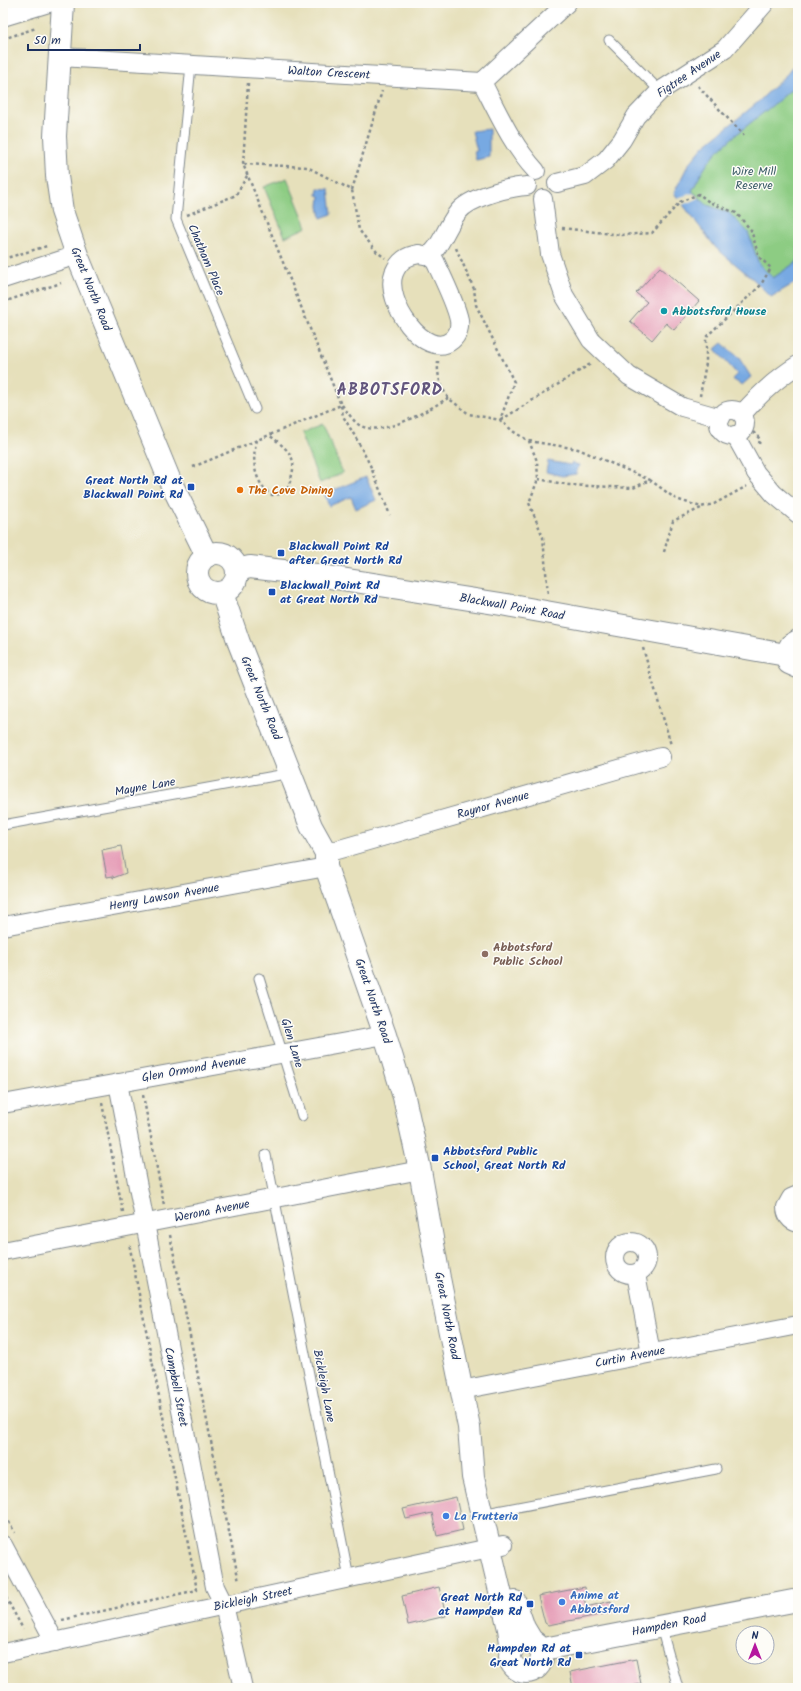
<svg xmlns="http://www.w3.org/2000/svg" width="801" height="1691" font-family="Kalam,sans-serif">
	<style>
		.green { fill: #8dcc83; stroke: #547e70 }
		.water { fill: #77a9e2; stroke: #496ca0 }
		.pier { fill: #e6e0bb }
		.building { fill: #e59bb6 }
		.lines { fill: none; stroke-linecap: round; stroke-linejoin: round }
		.service-casing { stroke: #80888c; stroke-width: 11 }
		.minor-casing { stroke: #80888c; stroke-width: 20 }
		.tertiary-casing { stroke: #80888c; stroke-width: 24 }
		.secondary-casing { stroke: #80888c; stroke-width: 24 }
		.path { stroke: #80888c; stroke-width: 2.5; stroke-dasharray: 3 3; stroke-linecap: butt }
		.service { stroke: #fff; stroke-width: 9 }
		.minor { stroke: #fff; stroke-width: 18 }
		.tertiary { stroke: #fff; stroke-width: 22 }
		.secondary { stroke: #fff; stroke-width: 22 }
		.culture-dot { fill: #0f9aa8; stroke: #fdfcf7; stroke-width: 1.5 }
		.transit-dot { fill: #1a4fb4; stroke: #fdfcf7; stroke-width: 1.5 }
		.food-dot { fill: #e8710a; stroke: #fdfcf7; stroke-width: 1.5 }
		.education-dot { fill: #8d6e63; stroke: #fdfcf7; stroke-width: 1.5 }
		.shop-dot { fill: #3f7fe0; stroke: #fdfcf7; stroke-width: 1.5 }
		.labels { text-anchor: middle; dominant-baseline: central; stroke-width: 3; stroke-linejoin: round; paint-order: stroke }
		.street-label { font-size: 12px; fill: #1b2f5e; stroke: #fdfcf7 }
		.park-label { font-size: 12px; fill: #3d5e69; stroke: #fdfcf7 }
		.culture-label { font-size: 12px; font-weight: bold; fill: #0d838f; stroke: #fdfcf7; text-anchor: start }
		.transit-label { font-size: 12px; font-weight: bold; fill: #164399; stroke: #fdfcf7; text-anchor: end }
		.food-label { font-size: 12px; font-weight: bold; fill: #c56008; stroke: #fdfcf7; text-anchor: start }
		.education-label { font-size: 12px; font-weight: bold; fill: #785e54; stroke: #fdfcf7; text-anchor: start }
		.shop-label { font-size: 12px; font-weight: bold; fill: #366cbe; stroke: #fdfcf7; text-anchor: start }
		.district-label { font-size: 16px; font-weight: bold; letter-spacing: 1px; fill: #62557d; stroke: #fdfcf7 }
	</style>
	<rect width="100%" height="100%" fill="#fdfcf7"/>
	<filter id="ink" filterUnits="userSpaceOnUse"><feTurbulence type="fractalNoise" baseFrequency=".025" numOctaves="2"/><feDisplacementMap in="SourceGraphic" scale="8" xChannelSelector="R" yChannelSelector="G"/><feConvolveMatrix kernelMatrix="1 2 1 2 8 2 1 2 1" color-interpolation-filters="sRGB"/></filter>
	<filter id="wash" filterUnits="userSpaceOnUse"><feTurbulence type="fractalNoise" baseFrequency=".012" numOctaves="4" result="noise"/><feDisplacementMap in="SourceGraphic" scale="16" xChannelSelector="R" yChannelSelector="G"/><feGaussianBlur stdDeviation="0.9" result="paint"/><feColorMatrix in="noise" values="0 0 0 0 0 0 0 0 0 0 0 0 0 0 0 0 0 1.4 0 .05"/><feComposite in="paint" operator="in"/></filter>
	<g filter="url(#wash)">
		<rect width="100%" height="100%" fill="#e6e0bb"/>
		<g class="green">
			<path d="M 798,83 L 798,261 L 773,278 L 759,264 L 748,232 L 729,213 L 707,205 L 692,191 C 700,175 709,158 723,146 C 747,124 774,106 798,83 Z"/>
			<polygon points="287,178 307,227 285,237 264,187"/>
			<polygon points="323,424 343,473 320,483 300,433"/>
		</g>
		<g class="water">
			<path d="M 798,59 L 798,83 C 774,106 747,124 723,146 C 709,158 700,175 692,191 L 707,205 L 729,213 L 748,232 L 759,264 L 773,278 L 798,261 L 798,281 L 771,297 L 753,279 L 716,248 L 674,193 L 688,165 L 704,146 L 757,103 L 788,73 Z"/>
			<polygon points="489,129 489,157 476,160 474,152 477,151 472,131"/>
			<polygon points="318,188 329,189 332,214 321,218 319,206 320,196 317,195"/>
			<polygon points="722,343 739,358 751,377 742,385 732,379 737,374 715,349"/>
			<polygon points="548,461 570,465 572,463 579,465 576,474 562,476 546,472"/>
			<polygon points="366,477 376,500 356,509 351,497 329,506 324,494"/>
		</g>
		<polygon class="pier" points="693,193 699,198 682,205 677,198"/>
		<g id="blocks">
			<g class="building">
				<polygon points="660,267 699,301 674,330 666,323 652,340 630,321 647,302 636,293"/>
				<polygon points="121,846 126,873 113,878 113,876 107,877 102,850"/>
				<polygon points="456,1497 463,1530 437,1536 432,1513 406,1519 403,1509"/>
				<polygon points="439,1587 446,1616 408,1625 402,1596"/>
				<polygon points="585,1587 586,1596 584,1597 586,1607 611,1601 614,1612 548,1625 545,1623 538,1596"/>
				<polygon points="636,1659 641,1684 622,1688 573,1688 570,1672"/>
			</g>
		</g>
	</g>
	<g filter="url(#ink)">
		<use href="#blocks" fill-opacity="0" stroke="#80888c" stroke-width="1"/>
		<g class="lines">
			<g class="service-casing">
				<g id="service">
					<polyline points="609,40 660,91"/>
					<polyline points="191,65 176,219 255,409"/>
					<polyline points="3,825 291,773"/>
					<polyline points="259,978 302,1116"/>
					<polyline points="266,1155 349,1578"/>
					<polyline points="481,1514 716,1469"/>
					<polyline points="661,1627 678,1688"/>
				</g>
			</g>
			<g class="minor-casing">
				<g id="minor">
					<polyline points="3,17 49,3"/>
					<polyline points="60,57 482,82 567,3"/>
					<path d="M 482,82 C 498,113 512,145 536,171"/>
					<polyline points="557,183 585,176 606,160 622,140 636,116 660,91 725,49 765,3"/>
					<polyline points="543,199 550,254 564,295 591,340 629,376 682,407 721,418"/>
					<path d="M 419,254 L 429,256 L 435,261 C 442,276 456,304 459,320 C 460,327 458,335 452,340 C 426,362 383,301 394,273 C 399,261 406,256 419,254 Z"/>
					<path d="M 429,256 C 433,252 437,248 439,244 C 446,233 450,222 458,212 C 470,197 509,187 527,186"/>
					<polyline points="3,279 77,255"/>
					<circle cx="732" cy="423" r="13"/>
					<path d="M 742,414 C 758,396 777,378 798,365"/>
					<polyline points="735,435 756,473 774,494 798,514"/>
					<polyline points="326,853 661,757"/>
					<polyline points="3,926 326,867"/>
					<polyline points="118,1083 215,1587 224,1605 243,1688"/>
					<polyline points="3,1104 385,1035"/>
					<path d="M 798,1195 L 791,1198 L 786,1207 C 786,1215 790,1221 798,1223"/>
					<circle cx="631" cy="1258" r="16"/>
					<polyline points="3,1251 420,1170"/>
					<polyline points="636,1274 651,1353"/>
					<polyline points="461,1390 798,1325"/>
					<polyline points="3,1545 55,1642"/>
					<polyline points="3,1653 503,1545"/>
				</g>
			</g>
			<g class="tertiary-casing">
				<g id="tertiary">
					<polyline points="63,3 55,136 57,176 62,211 77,255 170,481 207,556"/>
					<circle cx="217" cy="573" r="20"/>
					<polyline points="237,570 250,567 316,575 501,604 786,655"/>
					<polyline points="798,641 791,645 786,655 789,663 798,667"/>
				</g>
			</g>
			<g class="secondary-casing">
				<g id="secondary">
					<polyline points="222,593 239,643 311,826 326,853 326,867 385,1035 404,1097 420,1170 439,1278 469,1427 473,1477 509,1629 512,1650"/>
					<polyline points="515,1602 524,1628 533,1643"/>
					<circle cx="526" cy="1656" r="16"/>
					<polyline points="541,1652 549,1648 798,1600"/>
				</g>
			</g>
			<g class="path">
				<polyline points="3,39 36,28"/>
				<polyline points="248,83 243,164 341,405 343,416 356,438 370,465 390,515"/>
				<polyline points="698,86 744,136"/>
				<polyline points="244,164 307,167 352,190 359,230 377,252 385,258"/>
				<polyline points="352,190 382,91"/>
				<polyline points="187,215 236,195 247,176"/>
				<polyline points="562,228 621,235 652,233 680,202 699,194 709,202 736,213 751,230 759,257 771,268 760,286 706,337 706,363 700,396"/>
				<polyline points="456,248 474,289 476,305 514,382 500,420"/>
				<polyline points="3,259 47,246"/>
				<polyline points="3,302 61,283"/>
				<path d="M 438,361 C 437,375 440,385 448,398"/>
				<path d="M 342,405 C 347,411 354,423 361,426 C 385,437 428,410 448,398 L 469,414 L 500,420 L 514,432 L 529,441 L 537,461 L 538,479 L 529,503 L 543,537 L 548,595"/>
				<polyline points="501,420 592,363"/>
				<polyline points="753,432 760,439 759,444"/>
				<path d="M 257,440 C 251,459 254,484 272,495 L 280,494 L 287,490 C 299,459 294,454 269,435"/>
				<polyline points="529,441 578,449 650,480"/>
				<polyline points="193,467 341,405"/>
				<polyline points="538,479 569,485 633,488 650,480 676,499 701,507 714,504 747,486"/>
				<polyline points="664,552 673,521 701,508"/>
				<polyline points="643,648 671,745"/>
				<polyline points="143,1095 164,1205"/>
				<polyline points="102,1103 123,1212"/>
				<polyline points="170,1235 239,1582"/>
				<polyline points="3,1511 15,1533"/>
				<polyline points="3,1592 23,1629"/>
				<polyline points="62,1620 197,1590 129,1243"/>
			</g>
			<use href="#service" class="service"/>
			<use href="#minor" class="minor"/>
			<use href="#tertiary" class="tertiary"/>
			<use href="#secondary" class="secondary"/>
		</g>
	</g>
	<circle class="culture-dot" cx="664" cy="311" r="4"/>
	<g class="transit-dot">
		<rect x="187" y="483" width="8" height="8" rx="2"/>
		<rect x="277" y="549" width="8" height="8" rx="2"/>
		<rect x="268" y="588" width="8" height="8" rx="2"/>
		<rect x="431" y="1154" width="8" height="8" rx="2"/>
		<rect x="526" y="1600" width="8" height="8" rx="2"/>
		<rect x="575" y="1651" width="8" height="8" rx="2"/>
	</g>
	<circle class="food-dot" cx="240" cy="490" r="4"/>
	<circle class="education-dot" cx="485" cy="954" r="4"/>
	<g class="shop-dot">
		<circle cx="446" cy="1516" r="4"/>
		<circle cx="562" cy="1602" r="4"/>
	</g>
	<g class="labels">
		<g class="street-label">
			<text transform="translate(329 73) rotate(3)">Walton Crescent</text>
			<text transform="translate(689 74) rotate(-34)">Figtree Avenue</text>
			<text transform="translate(206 260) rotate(67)">Chatham Place</text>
			<text transform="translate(91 289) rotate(68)">Great North Road</text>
			<text transform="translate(512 607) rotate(10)">Blackwall Point Road</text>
			<text transform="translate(261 698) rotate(68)">Great North Road</text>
			<text transform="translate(145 787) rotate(-10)">Mayne Lane</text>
			<text transform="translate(493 805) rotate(-16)">Raynor Avenue</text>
			<text transform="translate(164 897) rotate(-10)">Henry Lawson Avenue</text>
			<text transform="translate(373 1001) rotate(71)">Great North Road</text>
			<text transform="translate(292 1043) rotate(73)">Glen Lane</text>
			<text transform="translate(194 1069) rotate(-10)">Glen Ormond Avenue</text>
			<text transform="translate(212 1211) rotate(-11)">Werona Avenue</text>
			<text transform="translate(447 1316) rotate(79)">Great North Road</text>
			<text transform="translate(630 1357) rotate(-11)">Curtin Avenue</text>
			<text transform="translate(324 1386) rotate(79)">Bickleigh Lane</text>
			<text transform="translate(176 1387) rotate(79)">Campbell Street</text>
			<text transform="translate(253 1599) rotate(-12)">Bickleigh Street</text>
			<text transform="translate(669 1625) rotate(-11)">Hampden Road</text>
		</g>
		<g class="park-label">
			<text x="754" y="171">Wire Mill<tspan x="754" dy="14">Reserve</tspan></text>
		</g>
		<g class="culture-label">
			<text x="672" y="311">Abbotsford House</text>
		</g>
		<g class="transit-label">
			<text x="183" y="480">Great North Rd at<tspan x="183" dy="14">Blackwall Point Rd</tspan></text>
			<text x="289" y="546" text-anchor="start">Blackwall Point Rd<tspan x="289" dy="14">after Great North Rd</tspan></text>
			<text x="280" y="585" text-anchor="start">Blackwall Point Rd<tspan x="280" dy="14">at Great North Rd</tspan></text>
			<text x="443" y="1151" text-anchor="start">Abbotsford Public<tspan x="443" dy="14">School, Great North Rd</tspan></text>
			<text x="522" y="1597">Great North Rd<tspan x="522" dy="14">at Hampden Rd</tspan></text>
			<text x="571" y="1648">Hampden Rd at<tspan x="571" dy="14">Great North Rd</tspan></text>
		</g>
		<g class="food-label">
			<text x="248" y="490">The Cove Dining</text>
		</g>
		<g class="education-label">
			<text x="493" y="947">Abbotsford<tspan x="493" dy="14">Public School</tspan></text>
		</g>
		<g class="shop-label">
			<text x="454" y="1516">La Frutteria</text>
			<text x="570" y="1595">Anime at<tspan x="570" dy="14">Abbotsford</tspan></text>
		</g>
		<g class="district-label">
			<text x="390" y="390">ABBOTSFORD</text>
		</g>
	</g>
	<rect width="801" height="1691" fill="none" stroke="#fdfcf7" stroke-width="16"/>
	<g transform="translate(755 1645)"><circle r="19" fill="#fdfcf7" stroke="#a3aaba"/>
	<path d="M0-3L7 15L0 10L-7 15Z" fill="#b5179e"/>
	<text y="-6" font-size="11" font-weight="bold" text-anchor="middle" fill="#1b2f5e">N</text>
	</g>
	<path d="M28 44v6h112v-6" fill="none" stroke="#1b2f5e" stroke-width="2"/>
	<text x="34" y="44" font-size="12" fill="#1b2f5e" stroke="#fdfcf7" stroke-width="3" paint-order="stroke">50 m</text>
</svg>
